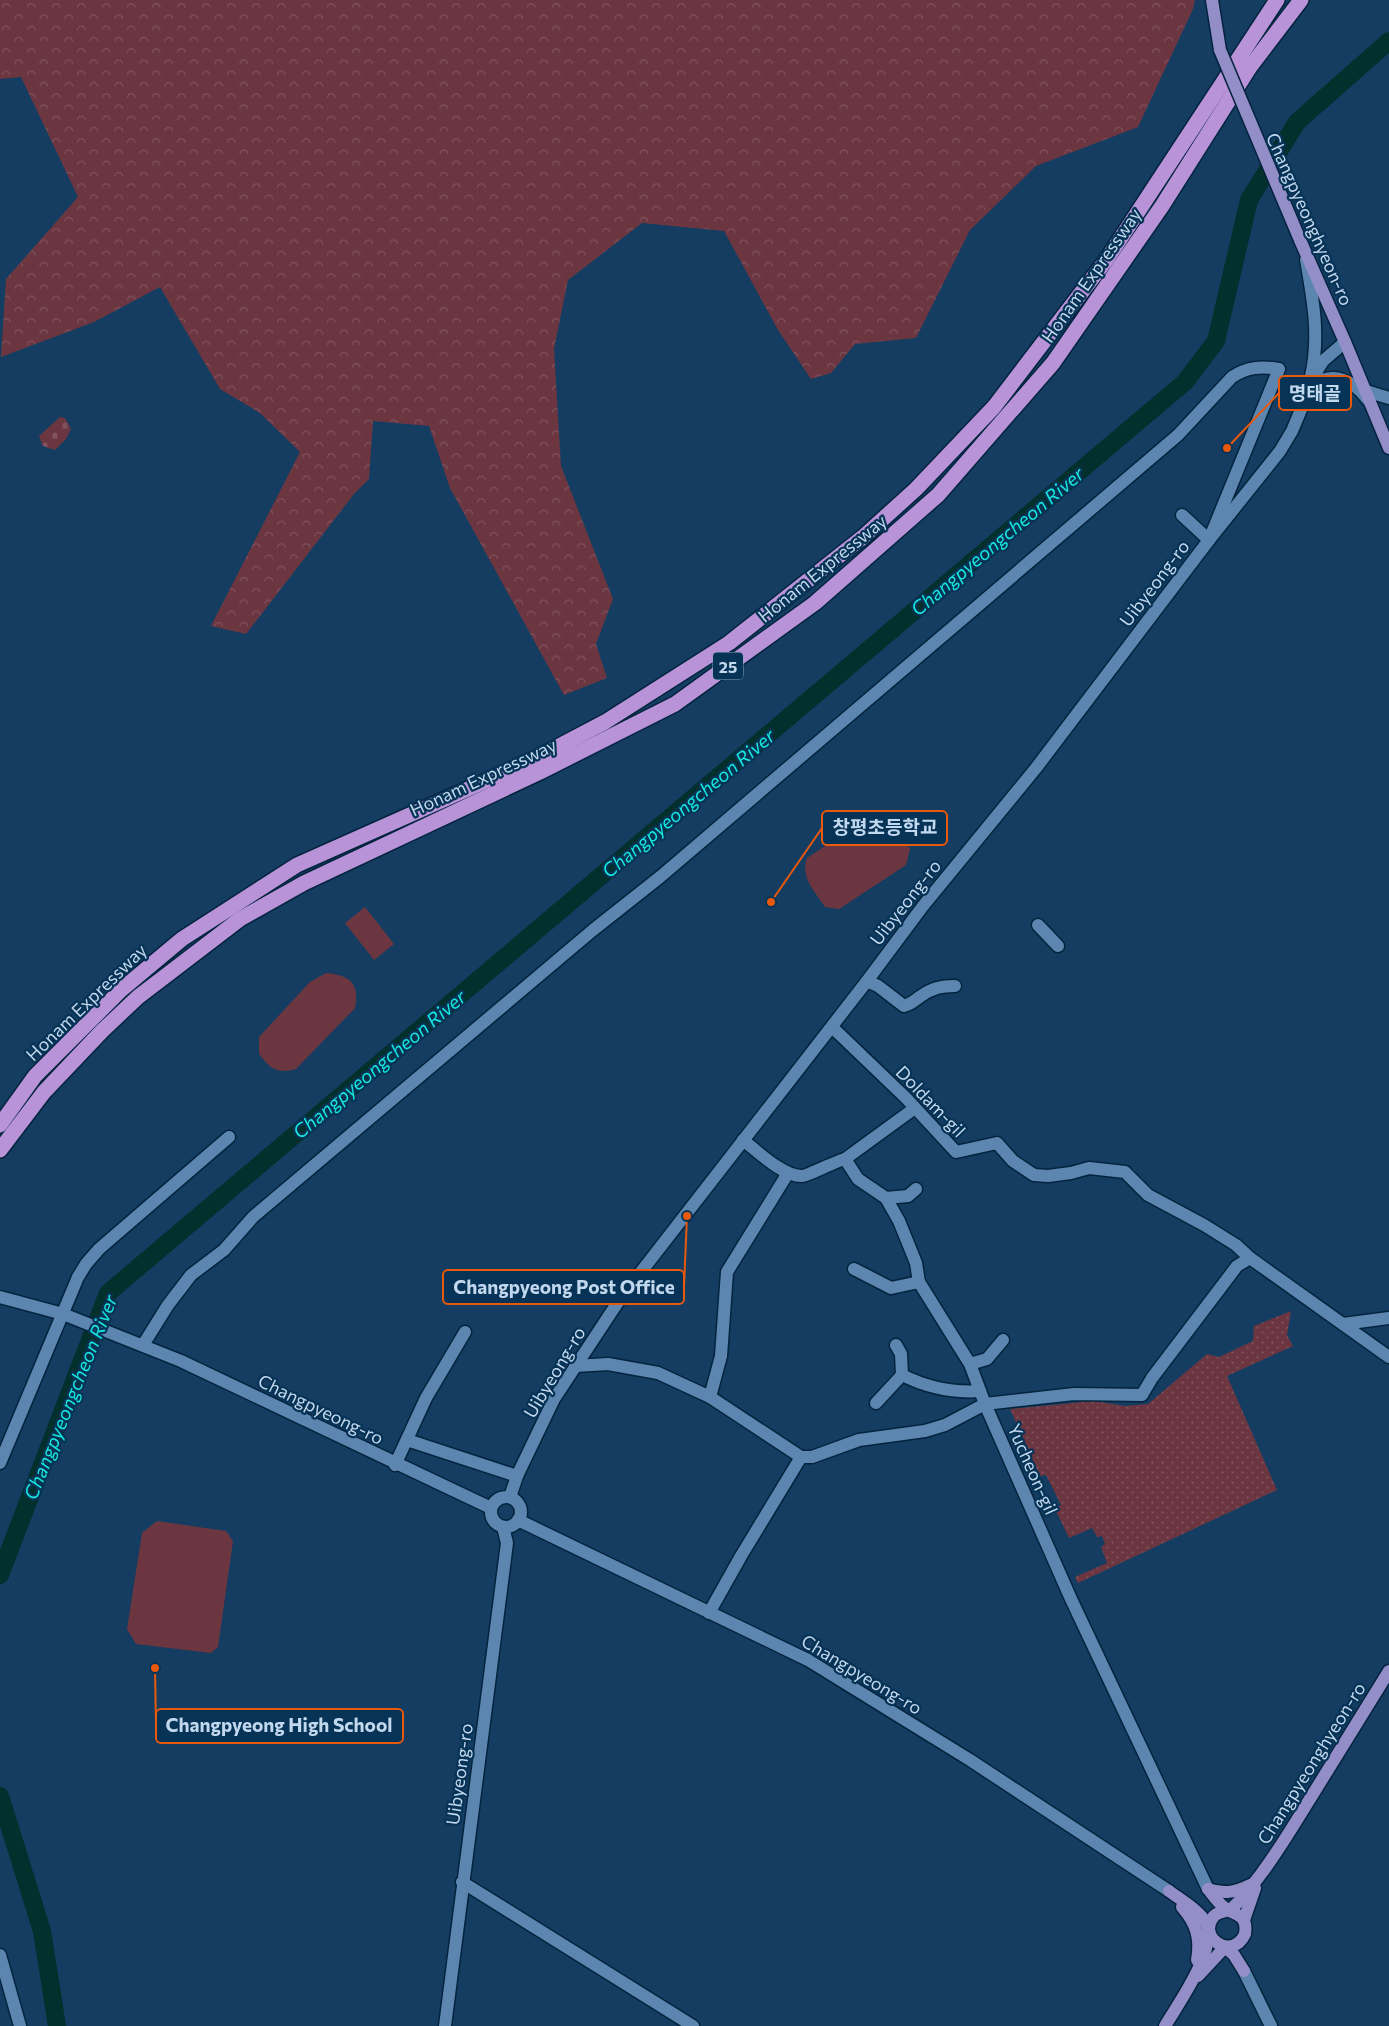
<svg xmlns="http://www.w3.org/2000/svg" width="1389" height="2026" font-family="Commissioner,'Noto Sans KR',sans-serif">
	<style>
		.forest { fill: url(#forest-crowns) }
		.cemetery { fill: url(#cemetery-stones) }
		.park { fill: url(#park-dots) }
		.pitch { fill: #6c3641 }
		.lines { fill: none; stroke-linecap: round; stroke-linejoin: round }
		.river { stroke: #032f2c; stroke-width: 18 }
		.minor-casing { stroke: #04243e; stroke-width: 15 }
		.major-casing { stroke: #04243e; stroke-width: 15 }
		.highway-casing { stroke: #04243e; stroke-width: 18 }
		.minor { stroke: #5c86af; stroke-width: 12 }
		.major { stroke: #938ec8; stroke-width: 12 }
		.highway { stroke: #b893d8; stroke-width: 15 }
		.major-bridge-casing { stroke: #04243e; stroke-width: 15; stroke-linecap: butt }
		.major-bridge { stroke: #938ec8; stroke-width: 12 }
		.labels { text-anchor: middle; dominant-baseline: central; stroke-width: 4.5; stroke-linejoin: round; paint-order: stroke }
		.shield { fill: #073356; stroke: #8aa6c0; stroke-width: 1 }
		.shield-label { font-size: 16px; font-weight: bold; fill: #c2d8ee }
		.street-label { font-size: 18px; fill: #c2d8ee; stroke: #073356 }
		.water-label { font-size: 19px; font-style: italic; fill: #16e8dd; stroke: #073356 }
		.leader { fill: none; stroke: #e8590c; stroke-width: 2 }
		.callout-dot { fill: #e8590c; stroke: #073356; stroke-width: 2 }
		.callout { fill: #073356; stroke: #e8590c; stroke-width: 2 }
		.callout-label { font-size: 19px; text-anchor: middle; font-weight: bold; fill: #c2d8ee }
	</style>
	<defs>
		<pattern id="forest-crowns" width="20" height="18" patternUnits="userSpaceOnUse" patternTransform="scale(1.25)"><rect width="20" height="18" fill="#6c3641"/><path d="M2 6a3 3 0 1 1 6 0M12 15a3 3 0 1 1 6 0" fill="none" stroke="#7f525d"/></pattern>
		<pattern id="cemetery-stones" width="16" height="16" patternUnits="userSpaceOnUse" patternTransform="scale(1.25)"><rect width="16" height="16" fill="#6c3641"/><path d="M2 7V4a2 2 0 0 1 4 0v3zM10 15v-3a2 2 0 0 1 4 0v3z" fill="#7f525d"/></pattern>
		<pattern id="park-dots" width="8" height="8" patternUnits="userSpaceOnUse" patternTransform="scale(1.25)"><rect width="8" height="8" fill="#6c3641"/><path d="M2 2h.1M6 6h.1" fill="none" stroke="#7f525d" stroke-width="1.8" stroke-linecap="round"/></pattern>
	</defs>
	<rect width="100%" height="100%" fill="#143d61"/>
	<polygon class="forest" points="0,0 1195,0 1193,9 1138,127 1036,166 970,230 916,338 855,344 831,373 811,379 778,330 724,231 642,223 568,280 554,349 561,466 613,599 596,644 607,678 564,695 450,488 429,426 373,421 369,479 354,494 246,634 211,626 300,452 260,413 220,389 160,287 94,322 1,357 6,279 78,197 21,77 0,79"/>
	<polygon class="cemetery" points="60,417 65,418 71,429 66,439 55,450 43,446 39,436"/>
	<polygon class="park" points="1291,1311 1287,1335 1293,1346 1227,1376 1277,1490 1078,1583 1075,1577 1107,1563 1101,1547 1105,1544 1102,1536 1097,1537 1092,1528 1069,1538 1055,1509 1061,1505 1046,1475 1040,1476 1010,1409 1094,1401 1125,1406 1148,1404 1207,1354 1219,1357 1253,1341 1254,1326"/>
	<g class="pitch">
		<path d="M 872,815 C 895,818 898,831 910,849 L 906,865 L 839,909 L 825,907 C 815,891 800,878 807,858 Z"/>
		<polygon points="365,907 394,944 374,960 345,923"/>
		<path d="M 326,973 C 349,975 360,983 355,1008 L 296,1069 C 276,1074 271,1069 259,1054 L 259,1037 L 310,982 Z"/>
		<polygon points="157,1521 226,1531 233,1541 218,1647 211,1653 136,1644 127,1629 142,1533"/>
	</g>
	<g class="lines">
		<g class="river">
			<polyline points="0,1575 108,1293 1185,382 1216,341 1249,200 1297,122 1389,41"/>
			<polyline points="0,1796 42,1931 57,2026"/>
		</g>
		<g class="minor-casing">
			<g id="minor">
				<path d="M 1306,260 C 1313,299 1320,337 1311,376"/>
				<path d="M 1312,390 C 1326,367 1355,381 1367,399"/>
				<polyline points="1366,391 1389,398"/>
				<polyline points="1038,925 1058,946"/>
				<path d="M 867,981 L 878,986 L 904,1006 C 912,1004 915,1000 921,996 C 932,988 942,986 955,986"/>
				<polyline points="832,1027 906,1098 956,1152 997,1143 1013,1161 1034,1175 1048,1176 1071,1173 1089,1168 1125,1172 1148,1195 1204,1225 1236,1245 1250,1258 1389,1357"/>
				<path d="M 743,1140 C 757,1151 784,1177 802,1176 C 807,1176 836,1161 845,1159 L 858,1179 L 886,1198 L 899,1221 L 916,1263 L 919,1282"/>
				<polyline points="845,1159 915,1108"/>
				<polyline points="886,1198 908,1196 916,1189"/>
				<polyline points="854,1269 891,1288 919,1282 970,1364 985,1404 1074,1394 1142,1395 1152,1378 1237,1266 1250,1258"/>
				<polyline points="0,1297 63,1314 181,1361 491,1508"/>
				<polyline points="1343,1324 1389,1318"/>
				<path d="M 143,1345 L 168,1305 L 191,1275 L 224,1250 L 253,1217 L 593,930 L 660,877 L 1178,435 L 1232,377 C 1247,367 1261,366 1279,369 L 1209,540 L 1182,515"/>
				<path d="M 896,1345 L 901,1354 L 902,1375 C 926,1387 953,1393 980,1391"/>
				<polyline points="970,1364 987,1359 1003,1340"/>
				<polyline points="575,1366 608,1364 658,1373 710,1397 721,1356 727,1272 788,1173"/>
				<polyline points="710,1397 801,1457"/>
				<polyline points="876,1403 902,1375"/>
				<polyline points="407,1440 517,1476"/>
				<polyline points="0,1463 78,1277 86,1264 99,1249 229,1137"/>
				<polyline points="395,1465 426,1398 465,1332"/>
				<circle cx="506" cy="1512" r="15"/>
				<polyline points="510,1497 517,1476 554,1399 620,1299 867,981 923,906 1036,768 1209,540 1280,451 1292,431 1318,369 1323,361 1345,342"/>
				<polyline points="518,1520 808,1660 970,1760 1169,1891"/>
				<polyline points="709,1613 741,1556 801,1457 812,1457 859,1440 925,1431 945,1425 985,1404 1071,1599 1208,1889"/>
				<polyline points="462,1882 693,2026"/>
				<polyline points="0,1955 20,2026"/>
				<polyline points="1244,1971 1271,2026"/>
				<polyline points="445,2026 507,1543 503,1527"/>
			</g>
		</g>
		<g class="major-casing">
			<g id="major">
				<polyline points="1212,0 1220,50"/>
				<polyline points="1300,240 1345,342 1389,448"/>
				<path d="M 1208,1889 C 1213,1895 1218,1903 1225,1908 C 1236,1916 1248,1914 1245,1934 C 1232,1962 1196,1937 1214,1916 C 1219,1911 1226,1912 1231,1909 C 1242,1900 1252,1886 1261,1874 C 1280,1849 1296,1821 1313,1794 C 1338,1753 1364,1712 1389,1671"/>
				<path d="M 1208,1889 C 1224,1894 1234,1893 1250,1885"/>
				<path d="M 1182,1907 C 1196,1923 1201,1938 1197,1960"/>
				<polyline points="1244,1920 1255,1888"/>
				<polyline points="1198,1976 1225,1947 1234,1955 1244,1971"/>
				<path d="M 1165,2026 C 1178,2004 1220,1946 1205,1921 C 1197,1909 1181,1900 1169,1891"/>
			</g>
		</g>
		<g class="highway-casing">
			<g id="highway">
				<polyline points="0,1125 35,1076 121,990 182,939 297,865 531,761 605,722 729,643 863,537 916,489 994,407 1107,259 1277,0"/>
				<polyline points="0,1150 44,1092 102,1031 138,997 240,919 304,883 540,772 675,704 815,603 938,495 1053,363 1162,206 1250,67 1301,0"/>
			</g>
		</g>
		<use href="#minor" class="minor"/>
		<use href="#major" class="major"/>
		<use href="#highway" class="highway"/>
		<g class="major-bridge-casing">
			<polyline id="major-bridge" points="1220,50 1300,240"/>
		</g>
		<use href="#major-bridge" class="major-bridge"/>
	</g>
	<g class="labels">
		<rect class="shield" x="713" y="652.5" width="30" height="27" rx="4"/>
		<g class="shield-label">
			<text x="728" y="666">25</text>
		</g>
		<g class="street-label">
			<text transform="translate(1310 219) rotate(66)">Changpyeonghyeon-ro</text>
			<text transform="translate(1091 275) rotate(-55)">Honam Expressway</text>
			<text transform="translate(822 568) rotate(-39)">Honam Expressway</text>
			<text transform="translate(1154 583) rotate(-53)">Uibyeong-ro</text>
			<text transform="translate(483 777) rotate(-25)">Honam Expressway</text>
			<text transform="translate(905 902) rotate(-52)">Uibyeong-ro</text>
			<text transform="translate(86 1002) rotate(-44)">Honam Expressway</text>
			<text transform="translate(931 1101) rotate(46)">Doldam-gil</text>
			<text transform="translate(554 1372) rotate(-59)">Uibyeong-ro</text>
			<text transform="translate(321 1409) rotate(26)">Changpyeong-ro</text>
			<text transform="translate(1033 1469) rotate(66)">Yucheon-gil</text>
			<text transform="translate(862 1674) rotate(31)">Changpyeong-ro</text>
			<text transform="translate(1311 1763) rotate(-58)">Changpyeonghyeon-ro</text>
			<text transform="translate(459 1774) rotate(-82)">Uibyeong-ro</text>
		</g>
		<g class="water-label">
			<text transform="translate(997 541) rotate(-40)">Changpyeongcheon River</text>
			<text transform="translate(688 803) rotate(-40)">Changpyeongcheon River</text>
			<text transform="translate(379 1064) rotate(-40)">Changpyeongcheon River</text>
			<text transform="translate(70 1397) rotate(-68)">Changpyeongcheon River</text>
		</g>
	</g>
	<path class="leader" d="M1227 448L1279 393M771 902L822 828M687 1216L684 1287M155 1668L156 1726"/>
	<g class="callout-dot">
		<circle cx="1227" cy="448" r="5"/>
		<circle cx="771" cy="902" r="5"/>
		<circle cx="687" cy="1216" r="5"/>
		<circle cx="155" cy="1668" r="5"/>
	</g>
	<g class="callout">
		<rect x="1279" y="376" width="72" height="34" rx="5"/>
		<rect x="822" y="811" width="125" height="34" rx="5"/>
		<rect x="443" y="1270" width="241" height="34" rx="5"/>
		<rect x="156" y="1709" width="247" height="34" rx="5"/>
	</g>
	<g class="callout-label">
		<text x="1315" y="400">명태골</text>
		<text x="885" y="834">창평초등학교</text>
		<text x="564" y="1294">Changpyeong Post Office</text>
		<text x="279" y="1732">Changpyeong High School</text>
	</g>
</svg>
